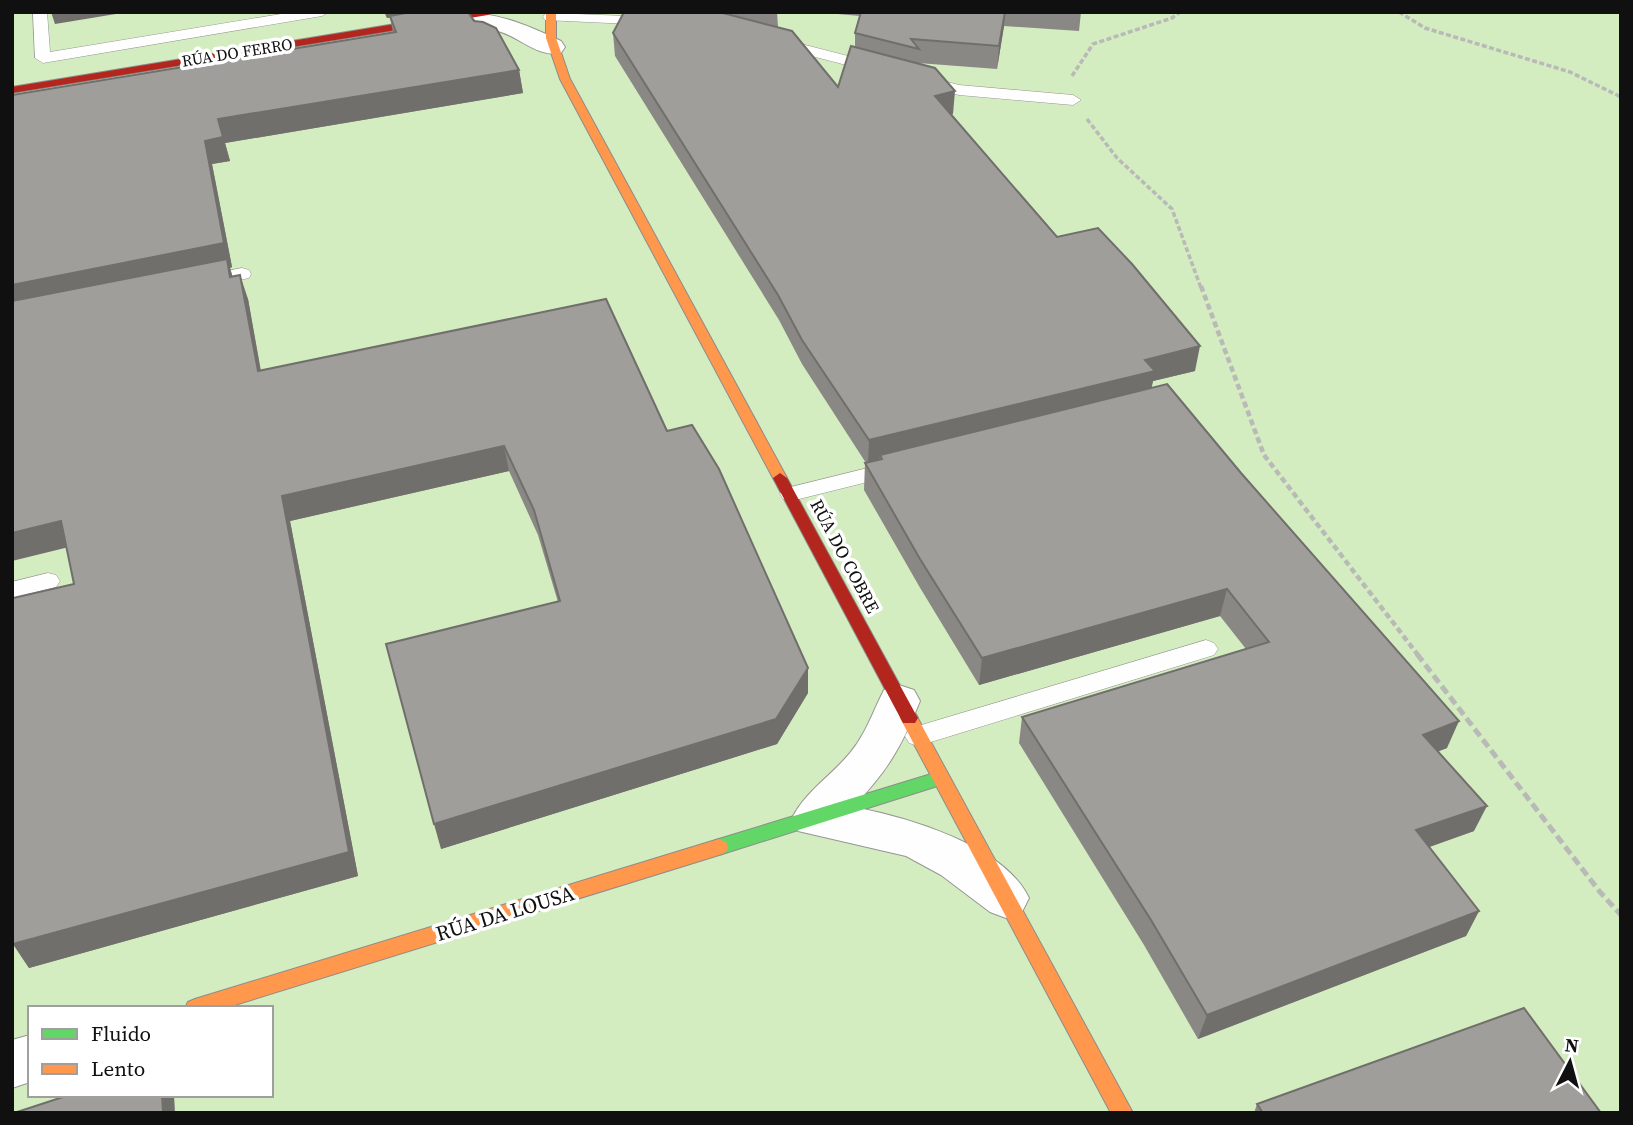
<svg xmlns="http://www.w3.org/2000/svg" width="1633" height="1125" font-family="'Source Serif 4',serif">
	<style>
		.forest { fill: #d3ecc0; fill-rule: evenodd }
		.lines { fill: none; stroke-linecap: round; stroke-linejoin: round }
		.lane-casing { stroke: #969693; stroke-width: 1 }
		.street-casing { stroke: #969693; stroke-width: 2 }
		.fast-casing { stroke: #8d8c8a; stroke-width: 2 }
		.slow-casing { stroke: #8d8c8a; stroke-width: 2 }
		.jam-casing { stroke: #8d8c8a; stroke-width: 2 }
		.path-far2 { stroke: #b9b9b8; stroke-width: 3.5; stroke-dasharray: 5 2.5; stroke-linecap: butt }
		.path-far1 { stroke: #b9b9b8; stroke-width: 4.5; stroke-dasharray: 6 3.5; stroke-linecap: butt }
		.path { stroke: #b9b9b8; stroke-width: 5; stroke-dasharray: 9 4.5; stroke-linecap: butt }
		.lane { fill: #fffefe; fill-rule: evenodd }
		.street { fill: #fffefe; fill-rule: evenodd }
		.fast { fill: #63d668; fill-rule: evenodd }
		.slow { fill: #ff974d; fill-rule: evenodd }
		.jam { fill: #b3261e; fill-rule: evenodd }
		.wall { fill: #8a8884 }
		.shaded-wall { fill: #706f6c }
		.building { fill: #a09e9a; stroke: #706f6c; stroke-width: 2 }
		.labels { text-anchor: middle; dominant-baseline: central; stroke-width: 7; stroke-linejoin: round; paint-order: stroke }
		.far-street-label { font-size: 16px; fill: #101010; stroke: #fff }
		.street-label { font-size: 18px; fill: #101010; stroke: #fff }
		.near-street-label { font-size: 21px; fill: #101010; stroke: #fff }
	</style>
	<rect width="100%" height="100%" fill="#fcfbf5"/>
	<path class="forest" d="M 12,12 L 1621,12 L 1621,1113 L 12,1113 ZM 30,1008 L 271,1008 L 271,1095 L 30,1095 Z"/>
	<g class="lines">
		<g class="lane-casing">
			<g id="lane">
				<polygon points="33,12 47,12 50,52 293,12 329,12 322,16 43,63 35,58"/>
				<polygon points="550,13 652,17 659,21 652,25 545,20 543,17 545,14"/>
				<polygon points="778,38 883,65 885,68 877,73 773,46 770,43 773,40"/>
				<polygon points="924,76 959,85 1073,95 1081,100 1073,105 959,95 918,84 916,81"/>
				<polygon points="242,268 249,270 251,274 249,278 204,287 195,281 197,277"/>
				<polygon points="896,461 904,463 907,468 904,473 791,501 783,499 780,494 783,489"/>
				<polygon points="48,573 56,575 60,581 56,587 12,598 12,582"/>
				<polygon points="1206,640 1214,643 1218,649 1214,655 918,746 909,743 905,736 909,729 918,726"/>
			</g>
		</g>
		<g class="street-casing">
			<g id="street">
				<path d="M 453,12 C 497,12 523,23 561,41 L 565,47 L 561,53 C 538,58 520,37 498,31 C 484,27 469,25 454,21 L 450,16 Z"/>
				<path d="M 899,685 L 914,690 L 920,701 C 901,748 888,770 853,807 C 907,817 1004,845 1029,898 L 1022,912 L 1006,918 L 990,912 L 941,875 L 906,856 L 798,831 L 792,818 C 805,792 832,775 850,753 C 866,734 873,711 884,690 Z"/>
				<polygon points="30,1035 30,1082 12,1088 12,1040"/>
			</g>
		</g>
		<g class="fast-casing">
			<polygon id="fast" points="941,771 947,773 950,778 947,783 719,855 712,852 710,847 712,842 719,839"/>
		</g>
		<g class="slow-casing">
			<g id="slow">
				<polygon points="546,12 556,12 556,38 570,79 787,478 785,482 780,483 773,478 560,79 546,38"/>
				<polygon points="909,711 915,713 1133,1113 1111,1113 900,718 903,713"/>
				<polygon points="719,839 726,842 728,847 726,852 719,855 225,1008 185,1008 188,1002 195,999"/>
			</g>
		</g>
		<g class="jam-casing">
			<g id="jam">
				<polygon points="468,12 493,12 488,15 12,93 12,87"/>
				<polygon points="780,473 787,478 915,713 918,718 915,723 903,723 773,478"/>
			</g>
		</g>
		<g class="path-far2">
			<polyline points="1399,12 1425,28 1570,72 1621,97"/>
			<polyline points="1072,76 1093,44 1172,18 1180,12"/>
			<polyline points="1087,119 1117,158 1172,209 1201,288"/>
		</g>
		<polyline class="path-far1" points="1201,286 1264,455 1418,655"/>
		<polyline class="path" points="1417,654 1600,892 1621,915"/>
		<use href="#lane" class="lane"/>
		<use href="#street" class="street"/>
		<use href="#fast" class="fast"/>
		<use href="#slow" class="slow"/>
		<use href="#jam" class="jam"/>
	</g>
	<g class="wall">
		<polygon points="384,12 468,12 519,70 523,93 225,143 230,161 212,164 232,267 230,268 232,276 248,299 261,371 667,431 808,693 777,744 441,849 558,602 538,535 509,471 290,521 358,876 29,968 13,944 74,584 12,95 393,32 390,18 387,18"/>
		<polygon points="624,12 777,12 778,27 838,87 855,47 855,33 860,16 815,12 1081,12 1079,31 1004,26 997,69 918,63 918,64 953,114 951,115 1057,237 1195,371 1153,381 1151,388 1447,748 1438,751 1474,831 1429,847 1479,911 1466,936 1198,1039 1144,945 1019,743 1022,717 1246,649 1220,616 979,685 919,586 864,490 865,463 866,463 802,364 779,320 615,56 613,33"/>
		<polygon points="1257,1104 1601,1113 1254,1113"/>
	</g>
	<g class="shaded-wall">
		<polygon points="51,12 128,12 55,24"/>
		<polygon points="385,12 431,12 387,18"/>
		<polygon points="1005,12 1004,26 997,69 999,46"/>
		<polygon points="519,70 523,93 225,143 230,161 212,164 232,267 230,268 235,284 12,311 12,285 205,141 218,119"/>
		<polygon points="955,91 953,114 933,119 935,96"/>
		<polygon points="240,275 248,299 265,396 258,371"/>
		<polygon points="1200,346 1195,371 1153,381 1150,396 882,459 880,455 879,462 868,465 869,440 1145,360"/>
		<polygon points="504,446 509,471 290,521 358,876 29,968 13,944 282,496"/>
		<polygon points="61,521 73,546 12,561 12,533"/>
		<polygon points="1227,589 1220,616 979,685 982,658"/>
		<polygon points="808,668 808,693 777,744 441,849 434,824"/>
		<polygon points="1459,721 1447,748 1412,762 1423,735"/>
		<polygon points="1487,806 1474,831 1404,856 1416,830"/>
		<polygon points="1479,911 1466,936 1198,1039 1207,1015"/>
		<polygon points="162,1095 174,1095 175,1113 163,1113"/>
	</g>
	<g class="building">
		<polygon points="411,12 468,12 474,21 483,22 496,28 519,70 218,119 223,137 205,141 224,243 12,285 12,95 396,32 390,16"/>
		<polygon points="624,12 719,12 792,31 838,87 851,46 935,68 955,91 935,96 1057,237 1098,228 1132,264 1200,346 1145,360 1155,371 869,440 802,340 778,295 613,33"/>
		<polygon points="861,12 1005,12 999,46 911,39 919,49 855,33"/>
		<polygon points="227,259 230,277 240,275 258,371 606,299 667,431 692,425 719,469 808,668 776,719 434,824 386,644 560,601 534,510 504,446 282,496 349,852 13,944 13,598 74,584 61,521 12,533 12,301"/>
		<polygon points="1167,384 1241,473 1459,721 1423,735 1487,806 1416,830 1479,911 1207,1015 1151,920 1022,717 1269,642 1227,589 982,658 920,559 865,463 882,459 880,455"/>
		<polygon points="1524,1008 1601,1113 1263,1113 1257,1104"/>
		<polygon points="69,1095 162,1095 163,1113 14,1113"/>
	</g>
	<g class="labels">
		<g class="far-street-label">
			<text transform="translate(237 52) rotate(-9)">RÚA DO FERRO</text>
		</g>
		<g class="street-label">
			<text transform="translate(845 556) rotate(62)">RÚA DO COBRE</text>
		</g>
		<g class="near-street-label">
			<text transform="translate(505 913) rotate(-17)">RÚA DA LOUSA</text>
		</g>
	</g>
	<rect width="1633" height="1125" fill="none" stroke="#101010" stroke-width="28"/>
	<rect x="28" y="1006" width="245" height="91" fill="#ffffff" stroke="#9f9f9f" stroke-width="2"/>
	<rect x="42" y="1029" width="35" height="10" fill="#63d668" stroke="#9f9f9f" stroke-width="2"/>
	<text x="91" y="1041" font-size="21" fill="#101010">Fluido</text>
	<rect x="42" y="1064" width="35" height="10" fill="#ff974d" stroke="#9f9f9f" stroke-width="2"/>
	<text x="91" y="1076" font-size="21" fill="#101010">Lento</text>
	<g transform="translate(1570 1062) rotate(6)" stroke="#ffffff" stroke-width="5" paint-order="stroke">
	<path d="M0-5L12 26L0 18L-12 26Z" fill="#101010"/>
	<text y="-10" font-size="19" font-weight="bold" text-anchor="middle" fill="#101010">N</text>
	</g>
</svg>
